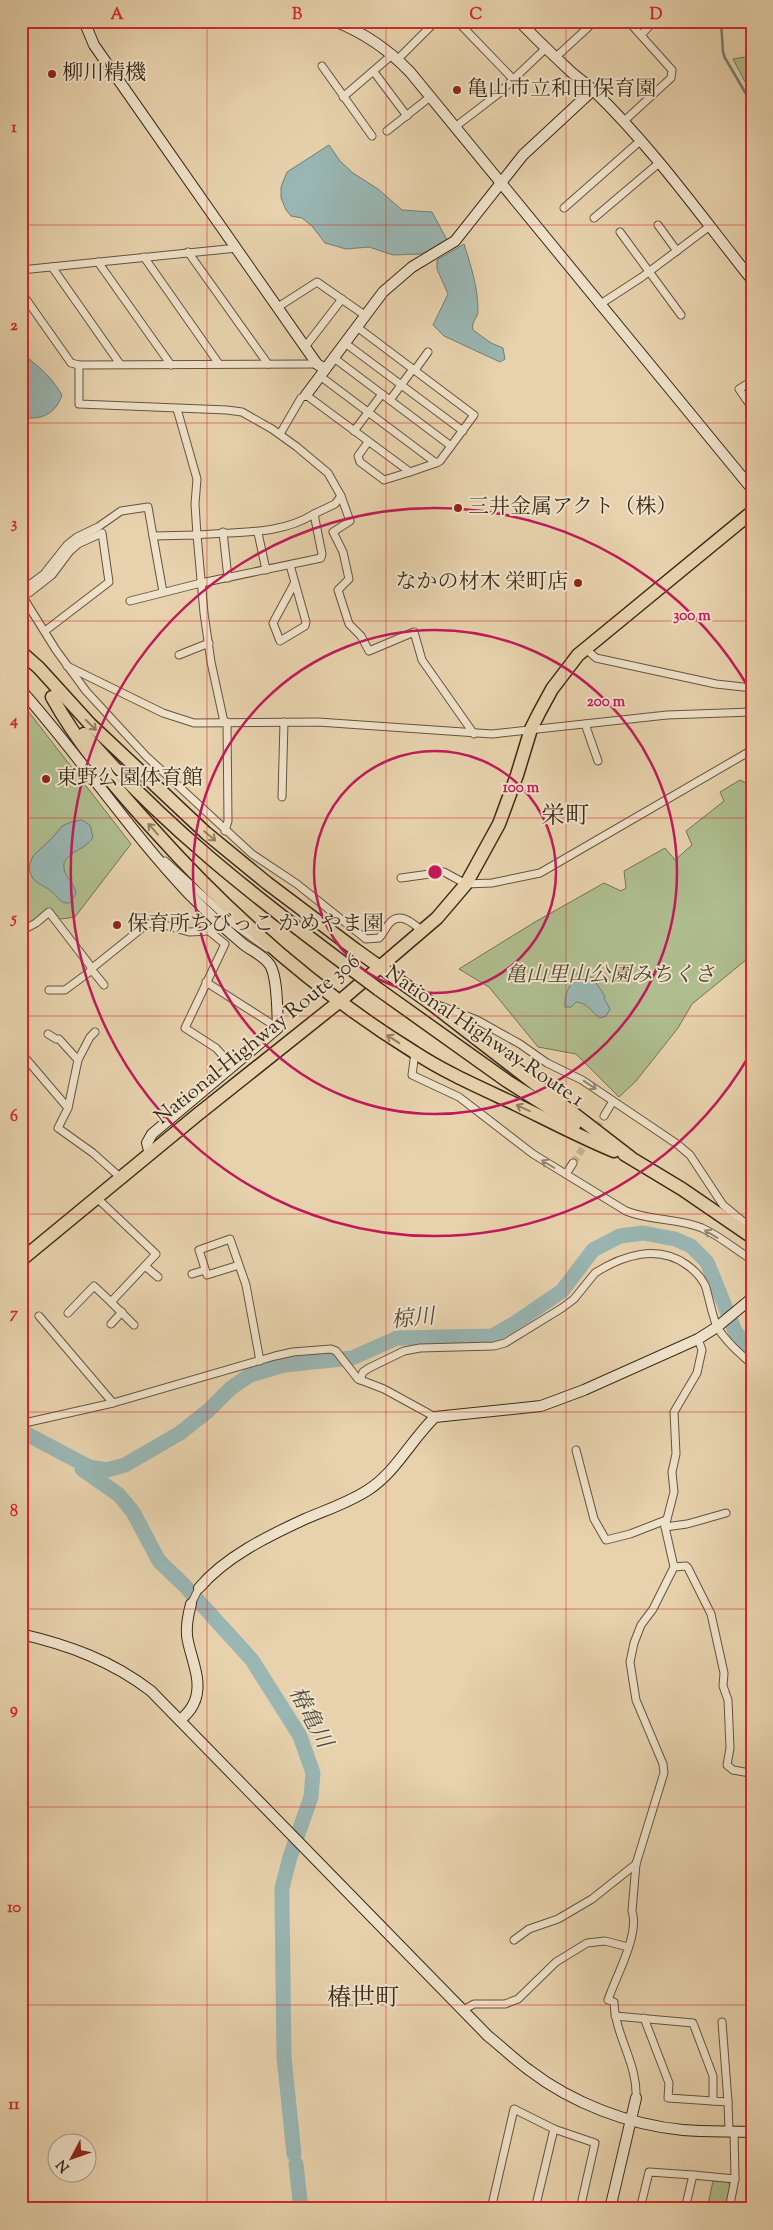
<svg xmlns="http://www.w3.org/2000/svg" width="773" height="2230" font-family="'Sorts Mill Goudy','Noto Serif JP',serif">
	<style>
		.green { fill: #afbd8f; stroke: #747454 }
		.water { fill: #99b6b3; stroke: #737e75 }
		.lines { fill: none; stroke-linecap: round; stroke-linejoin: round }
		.stream { stroke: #737e75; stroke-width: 2.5 }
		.river { stroke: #99b6b3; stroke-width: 15 }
		.street-tunnel { stroke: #c4b08f; stroke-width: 7; stroke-dasharray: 7 3.5; stroke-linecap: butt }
		.street-casing { stroke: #65543d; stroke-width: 9 }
		.secondary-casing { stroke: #3a2a18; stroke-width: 12 }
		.highway-casing { stroke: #3a2a18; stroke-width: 15 }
		.street { stroke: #efe2ca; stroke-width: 7 }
		.secondary { stroke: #efe2ca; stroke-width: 10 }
		.highway { stroke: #e7d2ad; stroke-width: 12 }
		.highway-bridge-casing { stroke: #3a2a18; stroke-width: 15; stroke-linecap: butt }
		.highway-bridge { stroke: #e7d2ad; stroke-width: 12 }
		.oneway { stroke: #907e62 }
		.oneway2 { stroke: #948671 }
		.grid { fill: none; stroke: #d62828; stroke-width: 1; stroke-opacity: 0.55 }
		.ring { fill: none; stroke: #c2185b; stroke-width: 2.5 }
		.poi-dot { fill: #8f2418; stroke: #efe2ca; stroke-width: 2 }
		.labels { text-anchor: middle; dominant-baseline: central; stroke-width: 4; stroke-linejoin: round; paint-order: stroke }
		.poi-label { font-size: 21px; fill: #3a2a18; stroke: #efe2ca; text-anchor: start }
		.park-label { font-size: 21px; font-style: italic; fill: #514730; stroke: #efe2ca }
		.street-label { font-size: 21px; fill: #3a2a18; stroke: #efe2ca }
		.water-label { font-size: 22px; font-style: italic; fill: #524d3f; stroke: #efe2ca }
		.quarter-label { font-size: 24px; fill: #3a2a18; stroke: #efe2ca }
		.centre { fill: #c2185b; stroke: #efe2ca; stroke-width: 2.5 }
		.ring-label { font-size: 15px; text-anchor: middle; font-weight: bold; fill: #c2185b; stroke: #efe2ca; stroke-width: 4; stroke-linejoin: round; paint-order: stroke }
		.neatline { fill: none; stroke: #d62828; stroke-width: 2 }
		.grid-label { font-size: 16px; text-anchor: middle; font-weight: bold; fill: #d62828 }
	</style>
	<rect width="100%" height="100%" fill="#e7d2ad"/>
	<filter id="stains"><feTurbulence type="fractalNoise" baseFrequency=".004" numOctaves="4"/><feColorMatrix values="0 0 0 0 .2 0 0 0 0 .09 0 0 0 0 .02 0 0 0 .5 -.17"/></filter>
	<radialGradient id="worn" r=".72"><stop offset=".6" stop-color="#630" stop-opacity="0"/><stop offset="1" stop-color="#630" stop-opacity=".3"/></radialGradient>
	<g class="green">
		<polygon points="752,56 752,95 733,59"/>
		<polygon points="21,702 131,844 75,917 61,919 47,917 21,928"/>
		<polygon points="740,780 752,786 752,955 692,1004 678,1028 636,1081 619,1097 576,1054 538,1047 489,987 459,969 535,922 604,883 621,891 626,888 624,871 665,848 675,860 692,845 686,831 724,801 720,792"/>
		<polygon points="713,2181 728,2182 730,2185 725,2209 707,2209"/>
	</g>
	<g class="water">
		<polygon points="329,145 340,161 353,173 378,189 402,210 432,212 447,240 422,254 393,255 369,247 346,249 325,243 312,226 302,218 291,216 286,210 281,198 281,187 287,172"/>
		<path d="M 464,244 C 471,266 478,288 478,311 C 478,318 471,321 473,330 L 491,343 L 503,348 L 505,359 L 500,362 L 444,336 L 433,325 L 448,294 L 437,269 L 437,260 Z"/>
		<path d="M 21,352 C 39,368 49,373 62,395 C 56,412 45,419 27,418 L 21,411 Z"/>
		<path d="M 82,820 L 90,825 L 93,837 C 86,850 70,850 64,863 C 62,877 75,881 76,894 L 70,903 C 59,904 59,897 51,891 C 40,882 31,884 29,866 L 33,856 L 53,837 L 62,826 L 71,822 Z"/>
		<path d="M 581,971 L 582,978 L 592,977 L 605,996 L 604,998 L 610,1009 L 606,1016 L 600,1018 C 590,1011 588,1003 576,1002 L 571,1007 L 565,1007 C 564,995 568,988 575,978 L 573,976 Z"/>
	</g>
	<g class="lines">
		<polyline class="stream" points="721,21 723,52 725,58 752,104"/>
		<g class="river">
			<polyline points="21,1431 89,1467 107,1470 125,1465 180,1433 209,1410 231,1388 250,1375 284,1365 352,1358 397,1338 492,1336 515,1323 562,1291 593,1250 620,1236 643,1233 675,1239 691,1246 707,1262 735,1331 752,1353"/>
			<polyline points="82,1469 119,1495 133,1512 159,1561 184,1585 252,1660 300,1736 313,1773 311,1797 290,1857 282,1888 282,1900 284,2057 294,2154"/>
			<polyline points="296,2164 301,2209"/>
		</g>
		<polyline class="street-tunnel" points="573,1163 604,1116"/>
		<g class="street-casing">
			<g id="street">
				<polyline points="457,21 514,80"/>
				<polyline points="641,35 654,21"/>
				<polyline points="557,56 595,21"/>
				<polyline points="398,59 436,21"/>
				<polyline points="322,66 372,136"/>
				<polyline points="374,72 407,116"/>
				<polyline points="343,97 393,54"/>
				<polyline points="623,122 671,78 672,70 628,21"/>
				<polyline points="455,127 498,94 546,48"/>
				<polyline points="387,131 430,97"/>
				<polyline points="564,208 640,141"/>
				<polyline points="594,218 659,163"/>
				<polyline points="658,225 677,251"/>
				<polyline points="620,232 681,315"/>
				<polyline points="188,252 268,364"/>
				<polyline points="144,257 219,364"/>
				<polyline points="98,262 171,365"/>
				<polyline points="52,267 120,364"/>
				<polyline points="21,270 237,248"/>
				<polyline points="21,292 71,363 79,365 317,364"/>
				<polyline points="599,305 642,277 710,226"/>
				<polyline points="278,307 317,282 366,316"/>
				<polyline points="345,343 463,431"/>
				<polyline points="305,347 342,299"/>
				<polyline points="334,358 451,446"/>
				<polyline points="79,365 79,404 227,410 242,412 272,429 297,447 328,473 341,496 335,504 314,514"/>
				<polyline points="415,370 428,352"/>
				<polyline points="320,376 436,463 440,461 474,415 357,327"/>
				<polyline points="752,381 739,389 752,408"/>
				<polyline points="390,400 413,369"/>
				<polyline points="354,431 382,394"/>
				<polyline points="280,434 301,398 306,395 410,472 436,463"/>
				<polyline points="368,442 358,456 360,462 384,480 410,472"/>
				<polyline points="341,496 350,521 333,532 343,552 349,579 338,590 349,624 361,636 369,651 414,632 422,660 474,734"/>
				<polyline points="223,532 228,578"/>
				<polyline points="258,533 266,570"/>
				<polyline points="153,536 163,592"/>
				<polyline points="290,565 306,622 305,626 280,641 273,623 294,584"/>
				<polyline points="21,591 44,574 67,545 77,537 98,527 121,511 148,507 153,536 197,535 204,613 211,662 224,722"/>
				<polyline points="29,593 52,575 70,551 78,544 102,533 109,582 45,631"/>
				<path d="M 21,594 L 56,650 L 86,691 L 146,756 L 252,854 L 297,884 L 366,939 L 379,938 C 383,934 385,929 388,925 C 399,910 413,923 422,931"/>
				<path d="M 130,601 L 201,583 L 321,558 L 322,554 L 314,514 C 279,536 237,531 197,535 L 195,504 L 197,479 L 177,409"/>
				<polyline points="586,649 596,658 716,684 752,688"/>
				<polyline points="179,655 209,643"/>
				<polyline points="67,666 163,713 194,723 318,722 492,734 667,715 752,712"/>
				<polyline points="585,724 598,761"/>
				<polyline points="282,797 284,722"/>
				<polyline points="225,831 228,821 227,722"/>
				<polyline points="165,861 235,925 267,948"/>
				<polyline points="401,878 444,872 466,884 492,883 540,873 752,750"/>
				<polyline points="218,923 209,931 225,944 185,1028 216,1048 233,1067"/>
				<polyline points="21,931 36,923 49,912 92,968"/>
				<polyline points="206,982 278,1028"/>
				<polyline points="104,985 91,969 147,924 158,923 189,932 209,931"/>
				<polyline points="49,990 65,990 92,970"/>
				<polyline points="441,1006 477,1020 520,1044 547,1063 582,1080 677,1144 690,1155 723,1205 752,1229"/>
				<polyline points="48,1034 56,1039 59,1039 78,1060 68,1108"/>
				<polyline points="21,1053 68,1108 58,1128 93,1153 121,1178"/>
				<path d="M 415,1053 L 412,1075 L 459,1097 L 533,1154 L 626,1211 C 650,1221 678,1218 702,1228 C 720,1236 736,1250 752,1260"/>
				<polyline points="78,1060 90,1037 95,1032"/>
				<polyline points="604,1116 613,1101"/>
				<polyline points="566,1174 573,1163"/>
				<polyline points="97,1198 156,1254 111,1302 134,1325"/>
				<polyline points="239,1265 207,1275 199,1250 230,1239 246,1285 260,1361"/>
				<polyline points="145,1266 158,1277"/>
				<polyline points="192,1274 205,1270"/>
				<polyline points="68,1313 94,1286 111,1302"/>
				<polyline points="39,1316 113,1403"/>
				<polyline points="111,1324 122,1312"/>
				<path d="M 360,1380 L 363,1372 L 369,1368 L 404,1351 L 420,1348 L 494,1346 L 505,1343 L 562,1308 L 574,1299 L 595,1273 C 623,1255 658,1244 687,1265 C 694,1270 701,1277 705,1285 C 709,1296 713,1321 718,1328 C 726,1342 740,1354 752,1364"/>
				<polyline points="21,1417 29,1422 113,1403 275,1356 293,1352 331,1349 336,1351 358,1379 384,1389 435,1417"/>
				<polyline points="576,1450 594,1519 606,1540 630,1534 666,1520"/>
				<polyline points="665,1527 687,1524 726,1513"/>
				<polyline points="674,1567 686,1566 688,1568 711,1614 724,1673 723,1686 728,1700 730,1748 727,1765 733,1770 750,1773"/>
				<polyline points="191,1604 199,1588"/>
				<polyline points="514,1940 529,1929 558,1919 592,1899 636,1864"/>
				<polyline points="463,2010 474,2004 505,2004 518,1999 556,1962 587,1943 605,1941 628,1947"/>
				<polyline points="615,2016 693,2023 713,2076 713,2101 728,2102 729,2131"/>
				<polyline points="644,2018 669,2083 668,2098 713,2101"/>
				<polyline points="722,2022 728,2102"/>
				<path d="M 636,2098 C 638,2064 615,2036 614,2002 L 608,2000 C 616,1976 640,1934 632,1911 L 636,1864 L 664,1773 L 663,1764 L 636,1700 L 630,1662 L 634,1643 L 641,1625 L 653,1609 L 674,1567 L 665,1527 L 674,1492 L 672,1472 L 676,1454 L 674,1412 L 697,1373 L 702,1350 L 698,1339"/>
				<polyline points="693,2175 735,2179 734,2131"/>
				<polyline points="491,2209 514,2109 554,2129 595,2143 580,2209"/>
				<polyline points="535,2209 554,2129"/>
				<polyline points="640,2209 649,2172 693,2175 685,2209"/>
				<polyline points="729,2209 735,2179"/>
			</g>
		</g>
		<g class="secondary-casing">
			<g id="secondary">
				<polyline points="84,21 94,45 317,364 325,369"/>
				<path d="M 334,21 C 365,33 388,49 410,72 L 752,489"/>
				<path d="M 519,21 C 535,38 551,53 568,69 C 576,77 586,83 594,91 C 653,148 701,216 752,280"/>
				<polyline points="306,395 383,292 412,267 455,241 523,155 593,90"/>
				<path d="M 21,690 C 80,756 129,831 190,895 C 207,912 224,928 243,944 C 252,951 263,955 270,965 C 278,978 277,1012 278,1028 L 152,1134 L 147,1143 L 150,1154"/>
				<path d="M 199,1588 C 225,1557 268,1536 305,1519 C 326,1510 348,1503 368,1490 C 396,1472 411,1440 435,1417 L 541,1406 L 584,1390 L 698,1339 L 717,1327 L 752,1298"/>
				<path d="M 21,1634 C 69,1645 112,1661 151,1691 L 488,2036 C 502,2047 515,2060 529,2070 C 572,2103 629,2125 683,2130 C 706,2132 729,2131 752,2132"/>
				<path d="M 180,1720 C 185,1716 190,1711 193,1705 C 205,1683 190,1658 187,1636 C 186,1625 188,1615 191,1604"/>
				<polyline points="610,2209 636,2098"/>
			</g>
		</g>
		<g class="highway-casing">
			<g id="highway">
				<polyline points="21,652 39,668 90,724 206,833 267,883 356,950 429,1002 630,1157"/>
				<path d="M 52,697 C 79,746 116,788 153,829 C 229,914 317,992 414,1052 C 446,1073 481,1088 515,1104 C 548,1120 580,1137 614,1151"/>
				<path d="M 84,734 C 161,824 255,897 350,968"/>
				<polyline points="378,989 507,1081 575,1124"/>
				<polyline points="624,1154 682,1189 752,1237"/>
				<polyline points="21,1260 197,1115 340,1001 437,918 466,884 499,824 517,775 531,729 539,713 552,689 578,655 752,512"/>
			</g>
		</g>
		<use href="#street" class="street"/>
		<use href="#secondary" class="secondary"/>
		<use href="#highway" class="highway"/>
		<g class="highway-bridge-casing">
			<polyline id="highway-bridge" points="350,968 378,989"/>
		</g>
		<use href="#highway-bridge" class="highway-bridge"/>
	</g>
	<defs><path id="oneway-shaft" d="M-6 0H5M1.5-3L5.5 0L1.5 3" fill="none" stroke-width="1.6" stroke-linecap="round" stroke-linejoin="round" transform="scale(1.25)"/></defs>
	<g class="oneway">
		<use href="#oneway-shaft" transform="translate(91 725) rotate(45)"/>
		<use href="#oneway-shaft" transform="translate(153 829) rotate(-132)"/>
		<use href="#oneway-shaft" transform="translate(210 836) rotate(40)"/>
		<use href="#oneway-shaft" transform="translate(393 1039) rotate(-147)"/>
		<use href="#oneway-shaft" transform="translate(523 1108) rotate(-155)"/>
	</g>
	<g class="oneway2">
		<use href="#oneway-shaft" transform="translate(590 1085) rotate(34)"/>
		<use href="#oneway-shaft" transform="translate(548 1164) rotate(-149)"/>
		<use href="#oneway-shaft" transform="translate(711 1234) rotate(-149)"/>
	</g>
	<path class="grid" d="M 207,21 L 207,2209M 386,21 L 386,2209M 566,21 L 566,2209M 21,225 L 752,225M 21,423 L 752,423M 21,621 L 752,621M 21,818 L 752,818M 21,1016 L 752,1016M 21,1214 L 752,1214M 21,1412 L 752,1412M 21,1609 L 752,1609M 21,1807 L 752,1807M 21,2005 L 752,2005"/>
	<g class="ring">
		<circle cx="435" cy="872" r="121"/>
		<circle cx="435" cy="872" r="242"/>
		<path d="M750 1054A364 364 0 1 1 750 690"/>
	</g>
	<g class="poi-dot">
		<circle cx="52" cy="74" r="5"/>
		<circle cx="457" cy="90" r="5"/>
		<circle cx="458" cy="508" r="5"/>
		<circle cx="578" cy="583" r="5"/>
		<circle cx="46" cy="779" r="5"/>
		<circle cx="117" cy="925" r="5"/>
	</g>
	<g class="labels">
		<g class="poi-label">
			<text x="62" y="74">柳川精機</text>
			<text x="467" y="90">亀山市立和田保育園</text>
			<text x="468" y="508">三井金属アクト（株）</text>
			<text x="568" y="583" text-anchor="end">なかの材木 栄町店</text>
			<text x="56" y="779">東野公園体育館</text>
			<text x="127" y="925">保育所ちびっこ かめやま園</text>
		</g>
		<g class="park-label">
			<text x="610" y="976">亀山里山公園みちくさ</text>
		</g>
		<g class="street-label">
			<text transform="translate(484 1037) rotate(34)">National Highway Route 1</text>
			<text transform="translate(258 1040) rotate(-39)">National Highway Route 306</text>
		</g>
		<g class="water-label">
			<text transform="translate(413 1320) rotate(-6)">椋川</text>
			<text transform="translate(309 1718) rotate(62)">椿亀川</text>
		</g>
		<g class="quarter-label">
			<text x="565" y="817">栄町</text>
			<text x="363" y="1999">椿世町</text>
		</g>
	</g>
	<circle cx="435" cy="872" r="8" class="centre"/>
	<g class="ring-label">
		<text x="692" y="620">300 m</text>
		<text x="606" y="706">200 m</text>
		<text x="521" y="792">100 m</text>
	</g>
	<rect width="773" height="2230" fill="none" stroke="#e7d2ad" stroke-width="55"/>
	<g transform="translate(72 2158) rotate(229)"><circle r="24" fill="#efe2ca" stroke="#a79883"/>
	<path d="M0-4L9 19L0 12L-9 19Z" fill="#8f2418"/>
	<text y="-8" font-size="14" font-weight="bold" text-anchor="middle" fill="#3a2a18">N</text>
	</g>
	<rect x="28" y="28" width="718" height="2174" class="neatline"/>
	<g class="grid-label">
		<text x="117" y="19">A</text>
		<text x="297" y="19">B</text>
		<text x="476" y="19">C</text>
		<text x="656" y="19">D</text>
		<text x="14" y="132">1</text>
		<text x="14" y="330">2</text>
		<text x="14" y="528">3</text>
		<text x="14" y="725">4</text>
		<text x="14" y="923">5</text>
		<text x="14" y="1121">6</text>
		<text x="14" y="1318">7</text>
		<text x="14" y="1516">8</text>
		<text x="14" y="1714">9</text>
		<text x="14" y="1912">10</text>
		<text x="14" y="2109">11</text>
	</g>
	<rect width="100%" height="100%" filter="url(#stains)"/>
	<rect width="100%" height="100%" fill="url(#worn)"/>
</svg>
